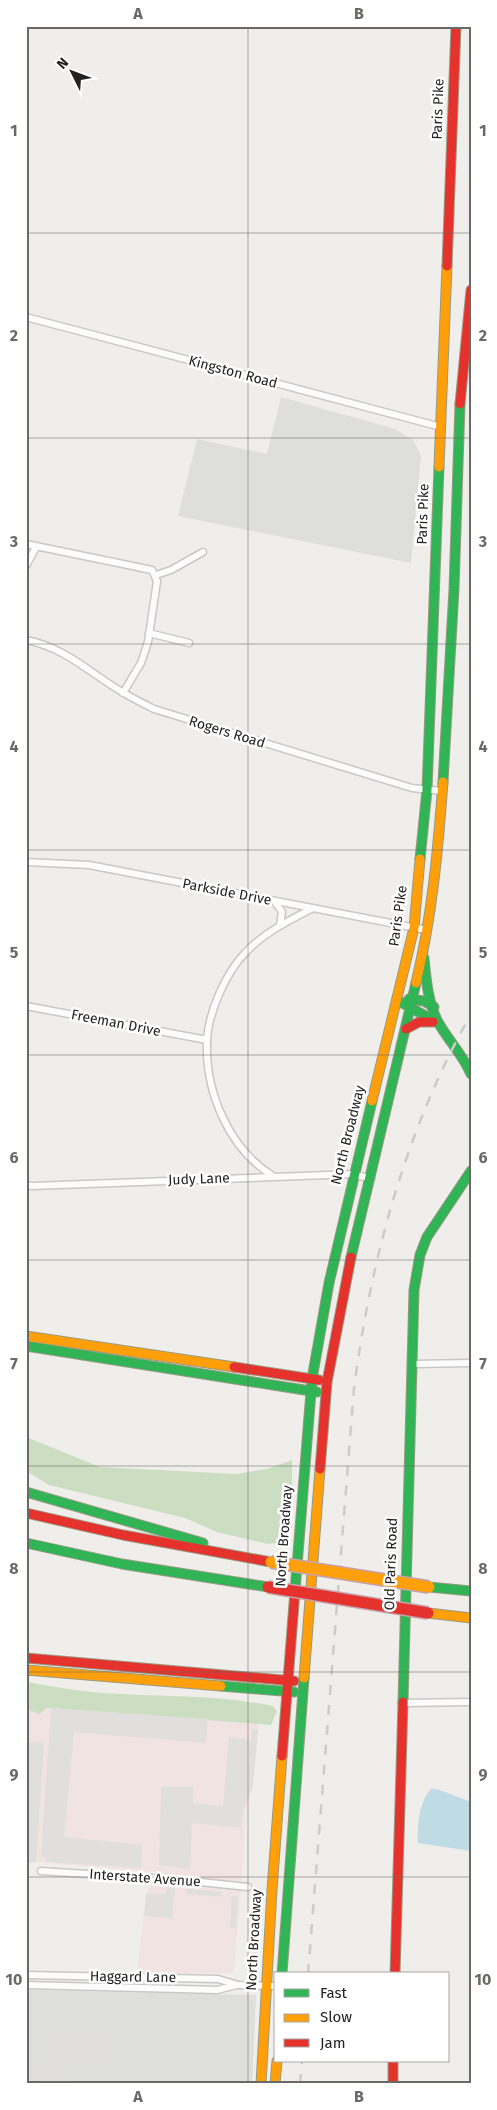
<svg xmlns="http://www.w3.org/2000/svg" width="497" height="2110" font-family="'Fira Sans',sans-serif">
	<style>
		.commercial { fill: #f1e3e1 }
		.religious { fill: #dededc }
		.forest { fill: #cbdec1 }
		.parking { fill: #e0dfde }
		.water { fill: #bfdbe3 }
		.lines { fill: none; stroke-linecap: round; stroke-linejoin: round }
		.street-casing { stroke: #c9c8c7; stroke-width: 9 }
		.fast-casing { stroke: #999a82; stroke-width: 11 }
		.slow-casing { stroke: #999a82; stroke-width: 11 }
		.jam-casing { stroke: #999a82; stroke-width: 11 }
		.street { stroke: #fdfcfc; stroke-width: 6 }
		.fast { stroke: #30b455; stroke-width: 9 }
		.slow { stroke: #ff9f0a; stroke-width: 9 }
		.jam { stroke: #e5322d; stroke-width: 9 }
		.rail { stroke: #ccc; stroke-width: 2.5; stroke-dasharray: 10 10; stroke-linecap: butt }
		.slow-bridge-casing { stroke: #c5a2ac; stroke-width: 14; stroke-linecap: butt }
		.jam-bridge-casing { stroke: #c5a2ac; stroke-width: 14; stroke-linecap: butt }
		.slow-bridge { stroke: #ff9f0a; stroke-width: 11 }
		.jam-bridge { stroke: #e5322d; stroke-width: 11 }
		.grid { fill: none; stroke: #6a6968; stroke-width: 1; stroke-opacity: 0.55 }
		.labels { text-anchor: middle; dominant-baseline: central; stroke-width: 5; stroke-linejoin: round; paint-order: stroke }
		.street-label { font-size: 14px; fill: #222; stroke: #fff }
		.neatline { fill: none; stroke: #6a6968; stroke-width: 2 }
		.grid-label { font-size: 16px; text-anchor: middle; font-weight: bold; fill: #6a6968 }
	</style>
	<rect width="100%" height="100%" fill="#f0eeeb"/>
	<polygon class="commercial" points="47,1708 258,1723 253,1785 246,1810 242,1878 234,1970 231,1973 137,1973 146,1894 155,1872 26,1861 26,1709 38,1714"/>
	<g class="religious">
		<polygon points="281,397 395,429 414,441 421,456 411,563 178,516 197,439 267,454"/>
		<polygon points="26,1990 256,1995 252,2084 26,2084"/>
	</g>
	<g class="forest">
		<polygon points="26,1437 100,1467 236,1474 267,1469 292,1460 292,1528 285,1542 268,1544 217,1532 185,1518 49,1485 26,1471"/>
		<path d="M 26,1682 C 51,1686 77,1691 102,1693 C 160,1697 215,1694 273,1706 L 277,1711 L 271,1725 L 47,1708 L 39,1714 L 26,1709 Z"/>
	</g>
	<g class="parking">
		<polygon points="51,1708 208,1719 206,1743 74,1732 64,1837 142,1845 141,1868 46,1862 46,1857 41,1857"/>
		<polygon points="252,1730 258,1730 253,1785 243,1810 241,1828 192,1823 190,1869 159,1865 161,1787 194,1787 193,1803 223,1806 229,1737 251,1740"/>
		<polygon points="26,1742 44,1742 36,1862 26,1863"/>
		<polygon points="167,1888 175,1888 172,1918 144,1916 146,1894 166,1894"/>
		<polygon points="187,1889 222,1892 221,1897 186,1894"/>
		<polygon points="232,1896 238,1897 236,1928 230,1928"/>
		<polygon points="55,2031 113,2033 112,2062 86,2061 85,2064 68,2063 69,2084 38,2084 39,2062 52,2061 54,2058"/>
	</g>
	<path class="water" d="M 431,1789 L 437,1789 L 471,1802 L 471,1851 L 418,1843 C 417,1827 419,1801 431,1789 Z"/>
	<g class="lines">
		<g class="street-casing">
			<g id="street">
				<polyline points="26,317 441,427"/>
				<polyline points="26,544 152,570 157,581 148,642 141,663 123,693"/>
				<polyline points="26,566 36,547"/>
				<polyline points="156,575 171,570 203,552"/>
				<polyline points="149,633 189,643"/>
				<path d="M 26,640 C 67,648 89,673 124,693 C 134,699 144,704 154,709 L 412,788 L 442,791"/>
				<polyline points="26,862 89,865 427,930"/>
				<polyline points="275,902 282,912 280,925"/>
				<polyline points="26,1006 207,1040"/>
				<path d="M 273,1176 C 229,1149 205,1092 207,1041 C 208,1013 226,972 246,952 C 265,932 290,920 313,908"/>
				<polyline points="26,1185 32,1186 354,1174 371,1179"/>
				<polyline points="413,1364 471,1363"/>
				<polyline points="402,1703 471,1702"/>
				<polyline points="41,1871 181,1880 248,1887"/>
				<polyline points="26,1975 218,1979 238,1985 276,1986"/>
				<polyline points="26,1985 217,1990 237,1985"/>
			</g>
		</g>
		<g class="fast-casing">
			<g id="fast">
				<polyline points="443,782 454,589 460,404"/>
				<polyline points="420,859 427,790 439,467"/>
				<path d="M 424,958 C 426,979 428,1003 438,1022 C 448,1040 463,1055 471,1074"/>
				<polyline points="409,999 424,1001 434,1007"/>
				<polyline points="397,1000 438,1023"/>
				<polyline points="351,1257 416,983"/>
				<polyline points="26,1346 317,1392"/>
				<polyline points="26,1492 203,1543"/>
				<polyline points="26,1543 122,1564 268,1587"/>
				<polyline points="429,1587 471,1591"/>
				<polyline points="295,1591 312,1379 329,1283 372,1101"/>
				<polyline points="221,1686 294,1692"/>
				<polyline points="403,1702 414,1290 420,1255 427,1237 471,1171"/>
				<polyline points="282,1974 304,1678"/>
			</g>
		</g>
		<g class="slow-casing">
			<g id="slow">
				<polyline points="439,467 447,266"/>
				<path d="M 416,983 C 432,917 438,850 443,782"/>
				<polyline points="372,1101 414,928 420,859"/>
				<polyline points="26,1336 234,1367"/>
				<polyline points="428,1613 471,1618"/>
				<polyline points="26,1670 221,1686"/>
				<polyline points="304,1678 320,1469"/>
				<polyline points="261,2084 272,1890 282,1756"/>
				<polyline points="275,2084 277,2061"/>
			</g>
		</g>
		<g class="jam-casing">
			<g id="jam">
				<polyline points="447,266 456,26"/>
				<polyline points="460,404 471,290"/>
				<polyline points="406,1029 419,1022 433,1022"/>
				<polyline points="234,1367 319,1380"/>
				<polyline points="320,1469 327,1382 351,1257"/>
				<polyline points="26,1513 123,1535 271,1562"/>
				<polyline points="26,1658 294,1681"/>
				<polyline points="282,1756 295,1591"/>
				<polyline points="395,1974 403,1702"/>
				<polyline points="393,2061 393,2084"/>
			</g>
		</g>
		<use href="#street" class="street"/>
		<use href="#fast" class="fast"/>
		<use href="#slow" class="slow"/>
		<use href="#jam" class="jam"/>
		<g class="rail">
			<path d="M 308,1974 L 354,1388 C 371,1258 406,1129 471,1014"/>
			<polyline points="300,2084 302,2061"/>
		</g>
		<g class="slow-bridge-casing">
			<polyline id="slow-bridge" points="271,1562 429,1587"/>
		</g>
		<g class="jam-bridge-casing">
			<polyline id="jam-bridge" points="268,1587 428,1613"/>
		</g>
		<use href="#slow-bridge" class="slow-bridge"/>
		<use href="#jam-bridge" class="jam-bridge"/>
	</g>
	<path class="grid" d="M 248,26 L 248,2084M 26,233 L 471,233M 26,438 L 471,438M 26,644 L 471,644M 26,850 L 471,850M 26,1055 L 471,1055M 26,1260 L 471,1260M 26,1466 L 471,1466M 26,1672 L 471,1672M 26,1877 L 471,1877"/>
	<g class="labels">
		<g class="street-label">
			<text transform="translate(438 109) rotate(-88)">Paris Pike</text>
			<text transform="translate(233 372) rotate(15)">Kingston Road</text>
			<text transform="translate(423 514) rotate(-88)">Paris Pike</text>
			<text transform="translate(227 732) rotate(17)">Rogers Road</text>
			<text transform="translate(227 892) rotate(11)">Parkside Drive</text>
			<text transform="translate(398 916) rotate(-82)">Paris Pike</text>
			<text transform="translate(116 1023) rotate(11)">Freeman Drive</text>
			<text transform="translate(348 1135) rotate(-76)">North Broadway</text>
			<text transform="translate(199 1179) rotate(-2)">Judy Lane</text>
			<text transform="translate(284 1536) rotate(-86)">North Broadway</text>
			<text transform="translate(391 1564) rotate(-88)">Old Paris Road</text>
			<text transform="translate(145 1878) rotate(4)">Interstate Avenue</text>
			<text transform="translate(254 1940) rotate(-87)">North Broadway</text>
			<text transform="translate(133 1977) rotate(1)">Haggard Lane</text>
		</g>
	</g>
	<rect width="497" height="2110" fill="none" stroke="#ffffff" stroke-width="55"/>
	<rect x="274" y="1972" width="175" height="90" fill="#ffffff" stroke="#a7a7a7"/>
	<rect x="284" y="1989" width="25" height="8" fill="#30b455" stroke="#a7a7a7"/>
	<text x="320" y="1998" font-size="15" fill="#222222">Fast</text>
	<rect x="284" y="2014" width="25" height="8" fill="#ff9f0a" stroke="#a7a7a7"/>
	<text x="320" y="2022" font-size="15" fill="#222222">Slow</text>
	<rect x="284" y="2039" width="25" height="8" fill="#e5322d" stroke="#a7a7a7"/>
	<text x="320" y="2048" font-size="15" fill="#222222">Jam</text>
	<g transform="translate(72 72) rotate(312)" stroke="#ffffff" stroke-width="4" paint-order="stroke">
	<path d="M0-4L9 19L0 12L-9 19Z" fill="#222222"/>
	<text y="-8" font-size="14" font-weight="bold" text-anchor="middle" fill="#222222">N</text>
	</g>
	<rect x="28" y="28" width="442" height="2054" class="neatline"/>
	<g class="grid-label">
		<text x="138" y="19">A</text>
		<text x="359" y="19">B</text>
		<text x="14" y="136">1</text>
		<text x="483" y="136">1</text>
		<text x="14" y="341">2</text>
		<text x="483" y="341">2</text>
		<text x="14" y="547">3</text>
		<text x="483" y="547">3</text>
		<text x="14" y="752">4</text>
		<text x="483" y="752">4</text>
		<text x="14" y="958">5</text>
		<text x="483" y="958">5</text>
		<text x="14" y="1163">6</text>
		<text x="483" y="1163">6</text>
		<text x="14" y="1369">7</text>
		<text x="483" y="1369">7</text>
		<text x="14" y="1574">8</text>
		<text x="483" y="1574">8</text>
		<text x="14" y="1780">9</text>
		<text x="483" y="1780">9</text>
		<text x="14" y="1985">10</text>
		<text x="483" y="1985">10</text>
		<text x="138" y="2102">A</text>
		<text x="359" y="2102">B</text>
	</g>
</svg>
